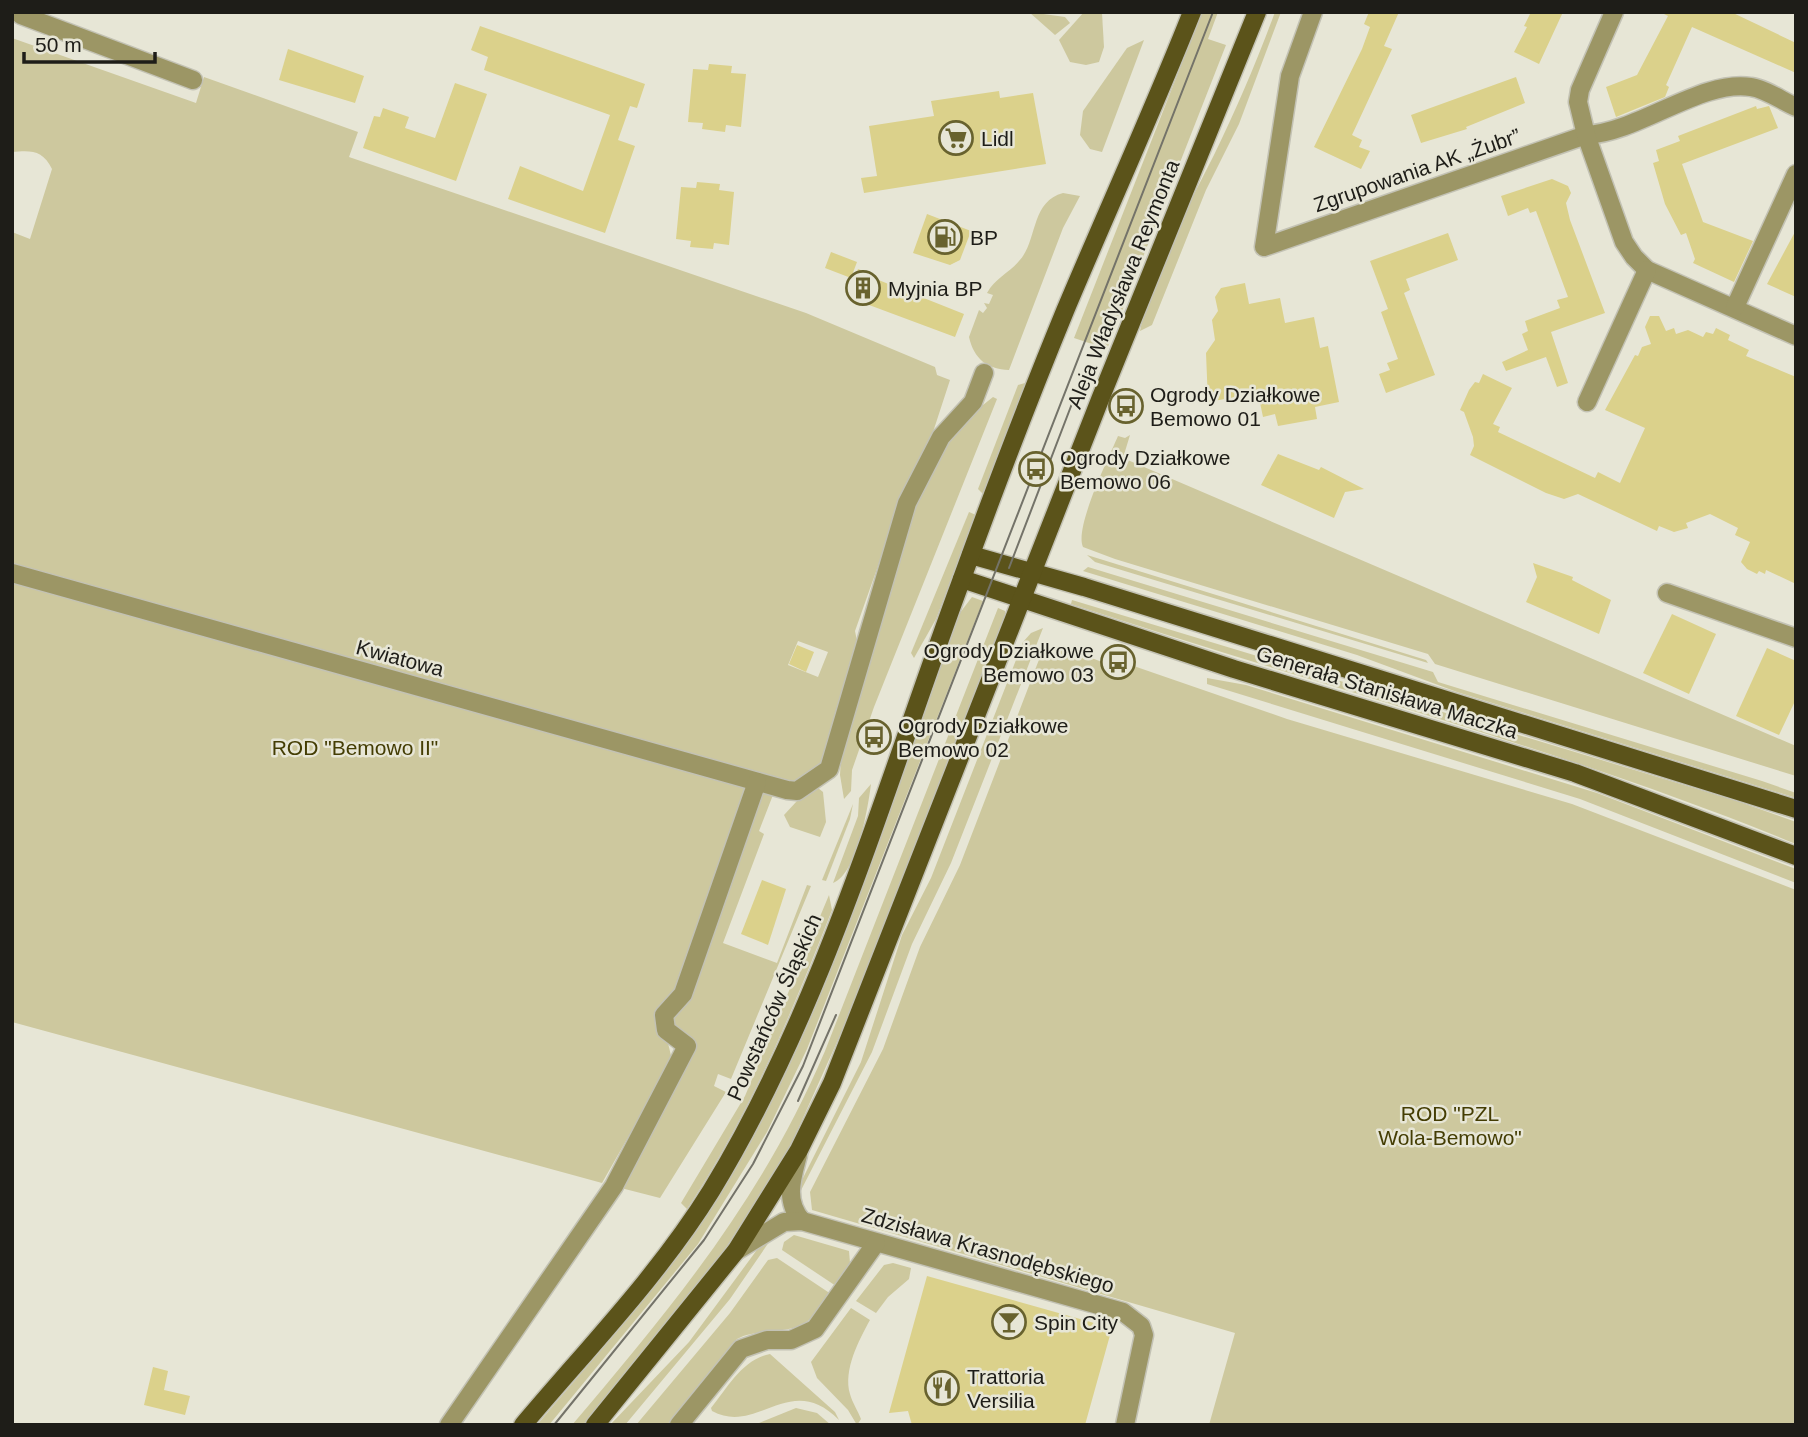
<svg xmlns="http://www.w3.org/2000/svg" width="1808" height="1437" font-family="Arial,sans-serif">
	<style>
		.green { fill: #cdc89e; fill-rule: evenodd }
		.building { fill: #dbd18b }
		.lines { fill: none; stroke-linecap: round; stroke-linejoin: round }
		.minor-casing { stroke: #c3c2b4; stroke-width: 21 }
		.major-casing { stroke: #c3c2b4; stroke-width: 21 }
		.minor { stroke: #9c9665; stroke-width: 18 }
		.major { stroke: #5b531a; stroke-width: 18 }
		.tram { stroke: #747369; stroke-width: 2 }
		.labels { text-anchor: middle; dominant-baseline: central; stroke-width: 5; stroke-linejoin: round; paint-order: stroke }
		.poi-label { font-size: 21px; fill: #1e1d18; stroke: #e7e6d6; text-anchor: start }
		.street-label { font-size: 21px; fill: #1e1d18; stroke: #e7e6d6 }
		.park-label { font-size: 21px; fill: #443d03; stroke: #e7e6d6 }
	</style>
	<rect width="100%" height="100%" fill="#e7e6d6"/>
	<g class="green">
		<polygon points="1029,12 1065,17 1070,23 1055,35"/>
		<polygon points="1084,12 1102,13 1104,47 1099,62 1086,65 1070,62 1059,40"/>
		<polygon points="1202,12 1218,12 1208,39 1226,45 1107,349 1074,338"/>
		<path d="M 1275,12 L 1281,12 L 1239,124 L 1206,190 L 1152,325 L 1140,331 C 1152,269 1186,211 1214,155 C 1237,108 1257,61 1275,12 Z"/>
		<path d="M 12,38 L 196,103 L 204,77 L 358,132 L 349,157 L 806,313 L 935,367 L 937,375 L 950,380 L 934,429 L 890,532 L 855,631 L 857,641 L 822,762 L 799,784 L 778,782 L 759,831 L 764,834 L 723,943 L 777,963 L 807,885 L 811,886 L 731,1079 L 718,1074 L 714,1086 L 726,1092 L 660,1198 L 621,1188 L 688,1060 L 674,1031 L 668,1043 L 672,1060 L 602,1183 L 12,1022 L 12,232 L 30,239 L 52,169 C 43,150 31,150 12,152 ZM 798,641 L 828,652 L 818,677 L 788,665 Z"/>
		<polygon points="1144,40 1102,152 1090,149 1080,135 1083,111 1127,48"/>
		<path d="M 1063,193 L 1080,196 L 1063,228 L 1009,370 C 987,369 974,359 969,337 L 979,310 L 983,313 L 987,308 L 984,303 L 989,304 L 993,295 L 987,293 C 995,278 1009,273 1019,261 C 1038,241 1030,202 1063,193 Z"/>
		<polygon points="1025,383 1026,384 984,495 978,489 1018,385"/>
		<polygon points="993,397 997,399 874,707 852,770 851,791 844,799 840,775 842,741 915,503 950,438 968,417"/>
		<path d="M 1130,435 L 1123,458 L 1796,746 L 1796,776 L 1435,664 L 1428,654 L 1115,559 L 1083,547 C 1074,528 1109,457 1118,436 L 1125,438 Z"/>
		<polygon points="969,512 976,515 936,619 914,658 911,653"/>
		<polygon points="1087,555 1426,660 1428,663 1095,562"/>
		<polygon points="1088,567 1433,672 1438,682 1762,781 1796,793 1796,798 1457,692 1357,655 1083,571"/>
		<path d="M 972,597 L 983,601 L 807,1049 L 767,1132 L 698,1244 L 549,1425 L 537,1425 C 598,1352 667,1279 718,1198 C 828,1020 887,814 956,618 Z"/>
		<path d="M 1072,600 L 1737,801 L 1796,822 L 1796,844 C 1560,747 1312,684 1071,604 Z"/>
		<path d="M 998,608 L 1005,611 L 1005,617 L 858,995 L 790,1147 L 722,1254 L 583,1425 L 572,1425 C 674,1305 763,1197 825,1051 Z"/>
		<polygon points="1043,628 951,863 912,944 872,1052 797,1198 798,1188 861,1062 902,935 931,878 1023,642 1031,633"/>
		<polygon points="1052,646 1064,647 1122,670 1125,663 1287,719 1572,804 1796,890 1796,1425 1209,1425 1235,1333 812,1210 810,1192 883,1049 920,947 960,865 1040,657"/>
		<polygon points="1207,678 1246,685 1597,793 1796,869 1796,883 1580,799 1207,684"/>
		<path d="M 871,784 C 868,808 857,874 833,883 L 858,816 L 859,798 Z"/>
		<polygon points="810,787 818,788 823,792 826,822 820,837 790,827 784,815"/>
		<polygon points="853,804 850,819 826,881 822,880"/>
		<path d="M 829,895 L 832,910 C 791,1015 749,1115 687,1209 L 681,1203 L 745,1096 Z"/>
		<polygon points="778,1229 730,1299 625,1425 610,1425 689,1342 765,1239"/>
		<polygon points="794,1235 849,1251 850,1263 836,1286 782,1250 784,1242"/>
		<path d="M 777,1258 L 831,1294 C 823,1303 816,1316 805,1323 C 785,1335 758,1328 737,1339 L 667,1425 L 636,1425 L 730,1313 L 768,1260 Z"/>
		<polygon points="893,1263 911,1268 909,1279 888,1297 876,1313 856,1301 884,1265"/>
		<path d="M 851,1308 L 870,1320 C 859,1340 843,1370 850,1394 C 852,1402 858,1411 861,1419 L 857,1425 L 848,1410 L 817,1378 L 811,1362 Z"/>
		<path d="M 770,1354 L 835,1412 L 839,1420 C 790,1370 758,1436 712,1411 L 711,1408 C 728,1387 743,1359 770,1354 Z"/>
		<polygon points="796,1408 817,1413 831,1425 754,1425"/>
	</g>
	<g class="building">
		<polygon points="1369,12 1399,12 1384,46 1392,49 1352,135 1362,140 1359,147 1370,151 1361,169 1314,147 1362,49 1370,27 1364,24"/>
		<polygon points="1531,12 1563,12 1539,64 1514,52 1527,27 1524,26"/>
		<polygon points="1660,12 1731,12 1796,43 1796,73 1692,27 1666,85 1669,87 1665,97 1616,117 1606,87 1637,75 1668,16"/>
		<polygon points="480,26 645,84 637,108 630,106 618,140 635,146 605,233 508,199 520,166 583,191 610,115 484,70 488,57 471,50"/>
		<polygon points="288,49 364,76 355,103 279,80"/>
		<polygon points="709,64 732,66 731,73 746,74 741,127 726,125 725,132 702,129 703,123 688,122 693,69 708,70"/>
		<polygon points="1516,77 1525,103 1466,127 1467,129 1421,143 1411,115"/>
		<polygon points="455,83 487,94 456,181 363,148 374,116 380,117 383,108 409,117 405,128 435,138"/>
		<polygon points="999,91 1000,98 1033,93 1046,164 864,193 861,178 877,176 869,126 934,116 931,101"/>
		<polygon points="1756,106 1757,109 1769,106 1778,128 1682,164 1703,222 1753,241 1734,282 1693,263 1695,259 1686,233 1681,235 1665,204 1653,163 1659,161 1656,150 1680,141 1678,136"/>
		<polygon points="1552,179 1568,186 1571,193 1566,203 1570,220 1605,313 1551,332 1568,383 1557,387 1546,357 1506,371 1502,362 1528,350 1522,334 1528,331 1525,321 1560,308 1557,300 1568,297 1536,211 1530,213 1528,208 1508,216 1501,196"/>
		<polygon points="697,182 720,184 719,190 734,192 729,245 714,243 713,249 690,247 691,241 676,239 681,187 696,188"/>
		<polygon points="927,214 971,231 960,260 950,265 913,253"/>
		<polygon points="1796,230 1796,297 1767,284"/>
		<polygon points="1448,233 1458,260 1406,279 1410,290 1404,293 1435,375 1386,393 1379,374 1390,370 1387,363 1398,359 1381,312 1388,309 1370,261"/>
		<polygon points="831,252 857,262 851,278 825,268"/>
		<polygon points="858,269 877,276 876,279 964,314 955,337 853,299 857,289 851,286"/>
		<polygon points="1245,283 1249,304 1280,298 1285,323 1314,317 1320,348 1328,346 1339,402 1315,407 1317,419 1278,426 1275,414 1263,417 1258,393 1208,402 1206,353 1215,340 1212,320 1218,311 1215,297 1221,288"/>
		<polygon points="1650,316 1659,316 1666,331 1674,328 1676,334 1688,330 1703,337 1706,332 1713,334 1716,328 1730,335 1728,340 1749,350 1746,356 1796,377 1796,584 1766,570 1765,574 1759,571 1757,574 1747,569 1741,562 1750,542 1735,535 1738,528 1710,514 1686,523 1688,528 1674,532 1659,526 1657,531 1578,494 1564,499 1546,493 1470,455 1474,446 1473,437 1464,412 1460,410 1469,390 1475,382 1479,383 1483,374 1512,388 1493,424 1500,427 1498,432 1595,478 1598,472 1620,483 1645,428 1605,410 1635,355 1638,356 1642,347 1651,344 1645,327"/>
		<polygon points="1278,454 1319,470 1321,467 1364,489 1345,492 1334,518 1261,485"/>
		<polygon points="1533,563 1573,577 1572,580 1611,600 1599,634 1526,602 1537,577"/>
		<polygon points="1672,614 1716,634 1689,694 1643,673"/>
		<polygon points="797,645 814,652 806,672 789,664"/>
		<polygon points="1767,648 1796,661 1796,699 1779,735 1736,716"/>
		<polygon points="762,880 786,889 768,945 741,934"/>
		<polygon points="927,1276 1112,1328 1085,1425 912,1425 908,1411 889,1413"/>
		<polygon points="153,1367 168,1371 164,1390 190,1396 185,1415 144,1405"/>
	</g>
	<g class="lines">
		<g class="minor-casing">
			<g id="minor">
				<polyline points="21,12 21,15 193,80"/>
				<path d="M 1313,12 L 1290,76 L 1264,247 L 1586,135 C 1640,132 1701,79 1751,87 C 1766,89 1782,101 1796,107"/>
				<polyline points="1614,12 1580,90 1578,102 1586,135 1624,242 1634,257 1647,270 1796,336"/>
				<polyline points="1735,307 1796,174"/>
				<polyline points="1587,402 1647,270"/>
				<polyline points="12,573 787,790 797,791 829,769 907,503 941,437 973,402 984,373"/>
				<polyline points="1667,593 1796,638"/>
				<path d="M 798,1155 C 792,1178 784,1201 802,1221"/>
				<polyline points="736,1251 784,1222 802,1221 1123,1312 1141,1326 1144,1335 1125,1425"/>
				<polyline points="449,1425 614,1186 687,1046 666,1030 664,1015 683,994 757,782"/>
				<polyline points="679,1425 741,1349 767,1340 791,1340 815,1329 876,1243"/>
			</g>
		</g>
		<g class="major-casing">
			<g id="major">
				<polyline points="971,555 1084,587 1796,809"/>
				<polyline points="962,579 1234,669 1575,773 1796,856"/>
				<path d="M 523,1425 C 587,1349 659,1275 711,1191 C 823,1008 886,784 960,584 C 993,493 1028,401 1065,311 C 1107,211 1152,113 1192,12"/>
				<polyline points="595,1425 736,1251 799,1150 832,1083 1101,397 1257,12"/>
			</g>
		</g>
		<use href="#minor" class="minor"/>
		<use href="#major" class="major"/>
		<g class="tram">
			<polyline points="1009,568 1073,401"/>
			<polyline points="798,1101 836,1015"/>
			<polyline points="554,1425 704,1240 753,1164 803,1066 1213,12"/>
		</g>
	</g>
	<defs>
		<g id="supermarket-ring" transform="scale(1.75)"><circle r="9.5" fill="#e7e6d6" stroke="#68622e" stroke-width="1.5"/><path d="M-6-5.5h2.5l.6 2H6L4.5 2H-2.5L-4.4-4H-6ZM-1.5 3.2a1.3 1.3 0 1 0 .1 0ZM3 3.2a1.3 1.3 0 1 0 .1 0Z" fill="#68622e"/></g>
		<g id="fuel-ring" transform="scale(1.75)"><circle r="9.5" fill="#e7e6d6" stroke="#68622e" stroke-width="1.5"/><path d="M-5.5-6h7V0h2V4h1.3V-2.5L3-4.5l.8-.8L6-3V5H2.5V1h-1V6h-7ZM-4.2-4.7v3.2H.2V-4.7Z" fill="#68622e"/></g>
		<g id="building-ring" transform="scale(1.75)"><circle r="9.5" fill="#e7e6d6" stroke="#68622e" stroke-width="1.5"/><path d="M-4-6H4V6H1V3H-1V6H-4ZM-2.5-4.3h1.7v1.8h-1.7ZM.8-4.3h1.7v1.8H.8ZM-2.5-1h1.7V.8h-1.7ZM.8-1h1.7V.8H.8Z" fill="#68622e"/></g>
		<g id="bus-ring" transform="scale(1.75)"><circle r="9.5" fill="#e7e6d6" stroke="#68622e" stroke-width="1.5"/><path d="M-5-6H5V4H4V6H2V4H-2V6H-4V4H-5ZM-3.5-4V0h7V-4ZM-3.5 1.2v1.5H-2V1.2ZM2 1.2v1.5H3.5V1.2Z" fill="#68622e"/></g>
		<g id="bar-ring" transform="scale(1.75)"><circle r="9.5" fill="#e7e6d6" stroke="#68622e" stroke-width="1.5"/><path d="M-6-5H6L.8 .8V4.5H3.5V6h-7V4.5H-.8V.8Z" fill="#68622e"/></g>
		<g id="restaurant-ring" transform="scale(1.75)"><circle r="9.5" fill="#e7e6d6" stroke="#68622e" stroke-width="1.5"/><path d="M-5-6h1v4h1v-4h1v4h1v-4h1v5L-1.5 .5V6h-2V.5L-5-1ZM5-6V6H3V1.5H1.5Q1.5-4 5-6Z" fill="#68622e"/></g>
	</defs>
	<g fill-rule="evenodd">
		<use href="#supermarket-ring" x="956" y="138"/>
		<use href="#fuel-ring" x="945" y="237"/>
		<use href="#building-ring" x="863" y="288"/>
		<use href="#bus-ring" x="1126" y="406"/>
		<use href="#bus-ring" x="1036" y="469"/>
		<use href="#bus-ring" x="1118" y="662"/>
		<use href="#bus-ring" x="874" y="737"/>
		<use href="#bar-ring" x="1009" y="1322"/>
		<use href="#restaurant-ring" x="942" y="1388"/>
	</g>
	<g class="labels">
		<g class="poi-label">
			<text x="981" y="138">Lidl</text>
			<text x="970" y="237">BP</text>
			<text x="888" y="288">Myjnia BP</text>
			<text x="1150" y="394">Ogrody Działkowe<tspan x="1150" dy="24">Bemowo 01</tspan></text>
			<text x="1060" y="457">Ogrody Działkowe<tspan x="1060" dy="24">Bemowo 06</tspan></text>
			<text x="1094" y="650" text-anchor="end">Ogrody Działkowe<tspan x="1094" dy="24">Bemowo 03</tspan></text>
			<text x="898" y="725">Ogrody Działkowe<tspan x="898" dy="24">Bemowo 02</tspan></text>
			<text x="1034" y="1322">Spin City</text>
			<text x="967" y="1376">Trattoria<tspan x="967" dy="24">Versilia</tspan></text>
		</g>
		<g class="street-label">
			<text transform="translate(1417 170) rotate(-19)">Zgrupowania AK „Żubr”</text>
			<text transform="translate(1123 284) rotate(-68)">Aleja Władysława Reymonta</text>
			<text transform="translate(400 658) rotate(15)">Kwiatowa</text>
			<text transform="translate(1387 692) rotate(17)">Generała Stanisława Maczka</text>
			<text transform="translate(774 1007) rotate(-66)">Powstańców Śląskich</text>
			<text transform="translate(988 1250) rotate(16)">Zdzisława Krasnodębskiego</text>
		</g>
		<g class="park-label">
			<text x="355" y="747">ROD "Bemowo II"</text>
			<text x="1450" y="1113">ROD "PZL<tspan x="1450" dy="24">Wola-Bemowo"</tspan></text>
		</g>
	</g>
	<rect width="1808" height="1437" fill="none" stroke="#1e1d18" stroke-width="28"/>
	<path d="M24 52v10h131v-10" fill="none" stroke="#1e1d18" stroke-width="3.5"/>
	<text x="35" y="52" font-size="21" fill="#1e1d18" stroke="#e7e6d6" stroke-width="5" paint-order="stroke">50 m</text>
</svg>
